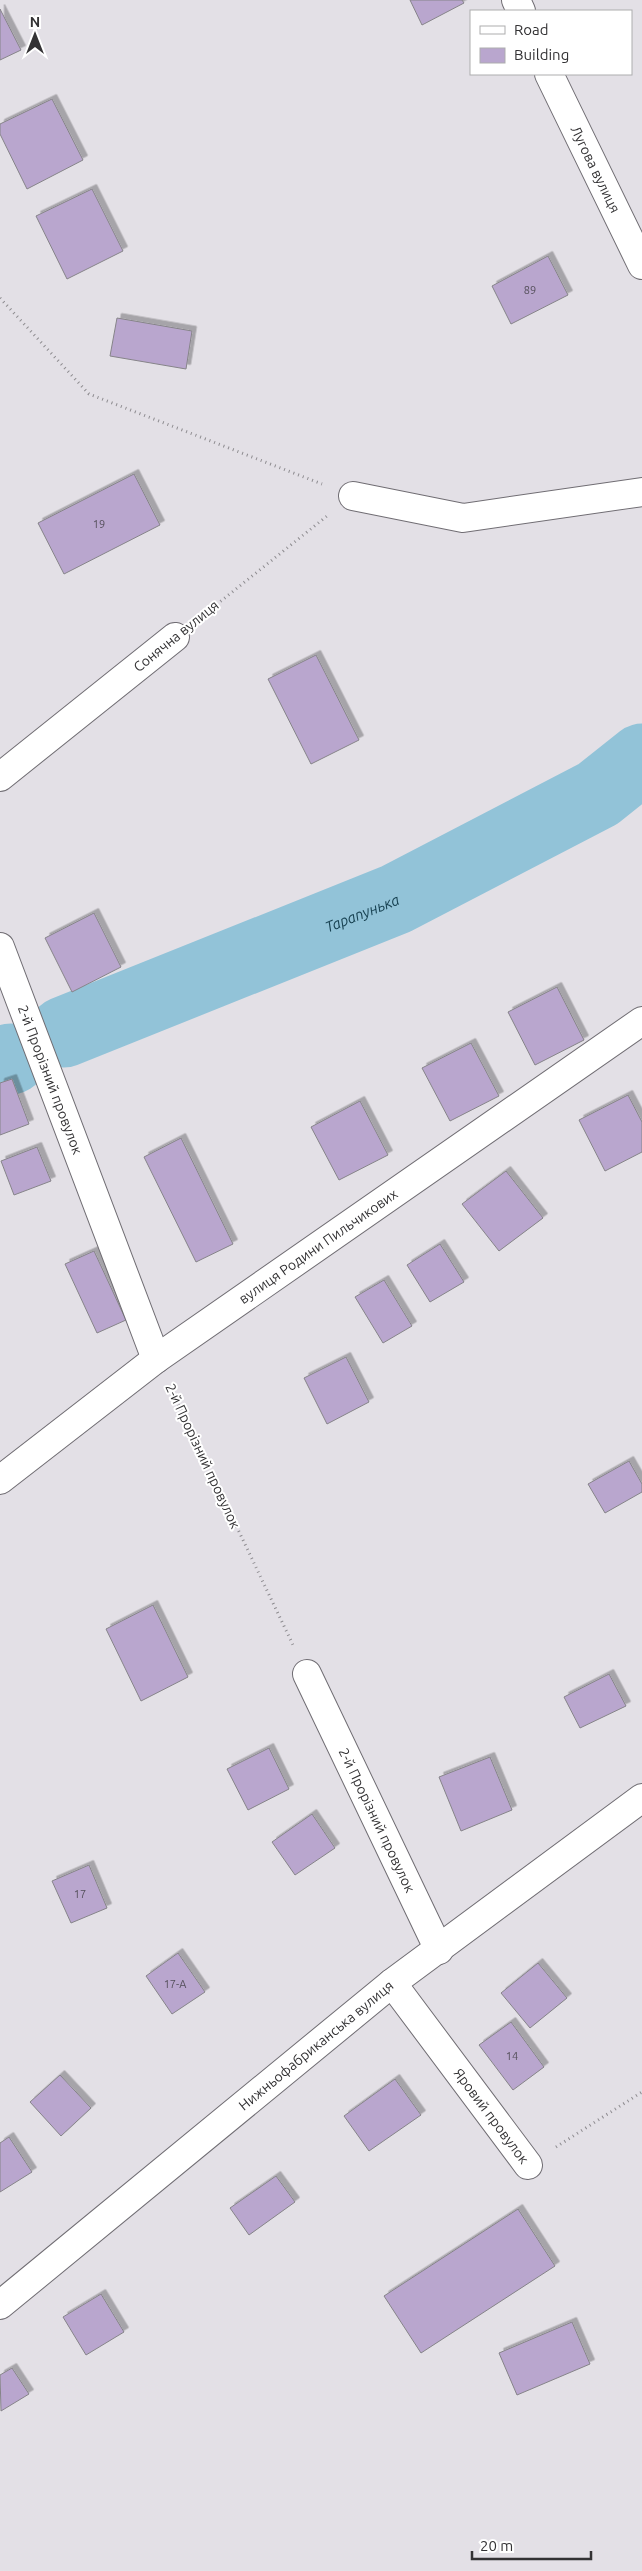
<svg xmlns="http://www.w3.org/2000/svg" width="642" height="2571" font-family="Ubuntu,sans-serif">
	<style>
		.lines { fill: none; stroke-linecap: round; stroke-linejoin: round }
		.river { stroke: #92c3d8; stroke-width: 71 }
		.building { fill: #b9a6ce; stroke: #868489; filter: url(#shadow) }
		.minor-casing { stroke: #706d73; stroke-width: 30 }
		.tertiary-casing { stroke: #706d73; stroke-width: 30 }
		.path { stroke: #8e8c90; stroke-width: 3; stroke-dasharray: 1 4; stroke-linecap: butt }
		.minor { stroke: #fff; stroke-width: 28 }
		.tertiary { stroke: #fff; stroke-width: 28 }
		.labels { text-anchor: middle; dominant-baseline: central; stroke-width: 4; stroke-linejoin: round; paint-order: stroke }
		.number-label { font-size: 11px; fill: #544f5a }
		.street-label { font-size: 14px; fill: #333234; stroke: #fff }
		.water-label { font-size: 15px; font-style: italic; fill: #184252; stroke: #fff }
	</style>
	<defs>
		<filter id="shadow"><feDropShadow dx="4.5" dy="-4.5" stdDeviation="0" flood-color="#0004"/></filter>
	</defs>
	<rect width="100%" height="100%" fill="#e3e0e6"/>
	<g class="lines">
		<g class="river">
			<path id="s1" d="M 64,1032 L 396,899 L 598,794 L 642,759"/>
			<polyline points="0,1061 11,1059"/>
		</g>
	</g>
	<g class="building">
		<polygon points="410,0 462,0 464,3 422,25"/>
		<polygon points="0,9 21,50 0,60"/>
		<polygon points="52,99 83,160 27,189 0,134 0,124"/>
		<polygon points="92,189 123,251 67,279 36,216"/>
		<polygon points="548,256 568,295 511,324 492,286"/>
		<polygon points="117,318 192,331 186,369 110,356"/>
		<polygon points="134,474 160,525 64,574 38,523"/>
		<polygon points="316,655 359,740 311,764 268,679"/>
		<polygon points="94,913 121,967 72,992 45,938"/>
		<polygon points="557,987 584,1040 535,1065 508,1012"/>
		<polygon points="471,1043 499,1096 450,1121 422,1068"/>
		<polygon points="12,1079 29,1124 0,1135 0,1083"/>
		<polygon points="628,1095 642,1122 642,1152 605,1171 579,1120"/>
		<polygon points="360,1101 388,1155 339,1180 311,1127"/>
		<polygon points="181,1138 233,1244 196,1262 144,1157"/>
		<polygon points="37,1147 51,1181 14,1195 1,1161"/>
		<polygon points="506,1171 543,1218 499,1251 462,1204"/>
		<polygon points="440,1244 464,1282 430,1302 407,1265"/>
		<polygon points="94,1251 126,1320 97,1333 65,1264"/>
		<polygon points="384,1280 412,1326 383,1343 355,1297"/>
		<polygon points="346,1357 369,1402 327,1424 304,1378"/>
		<polygon points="629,1461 642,1484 642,1492 605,1513 588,1484"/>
		<polygon points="153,1605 188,1677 141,1701 106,1629"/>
		<polygon points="609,1674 626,1706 580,1728 564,1697"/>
		<polygon points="269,1748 289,1789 248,1810 227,1769"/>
		<polygon points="490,1757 512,1810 461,1831 439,1777"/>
		<polygon points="312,1814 335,1848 295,1875 272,1842"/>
		<polygon points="89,1865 107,1908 71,1923 52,1881"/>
		<polygon points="178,1953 205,1992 172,2014 146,1976"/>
		<polygon points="538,1963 567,1998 530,2028 501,1993"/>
		<polygon points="511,2022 544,2067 513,2090 479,2045"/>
		<polygon points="60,2075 91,2108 61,2136 30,2102"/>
		<polygon points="395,2079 421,2115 369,2151 344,2116"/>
		<polygon points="9,2137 32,2172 0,2192 0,2143"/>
		<polygon points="276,2176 295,2202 249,2235 230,2208"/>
		<polygon points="518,2209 555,2266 421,2353 384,2296"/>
		<polygon points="101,2294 124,2332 86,2355 63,2317"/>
		<polygon points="572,2322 590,2364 517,2395 499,2353"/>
		<polygon points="12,2368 29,2394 1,2411 0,2375"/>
	</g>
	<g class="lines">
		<g class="minor-casing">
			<g id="minor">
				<polyline points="353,496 463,518 642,492"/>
				<polyline points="0,777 175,637"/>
				<path id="s2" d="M 0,947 L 156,1359"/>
				<path id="s3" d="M 0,1480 L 156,1359 L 642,1021"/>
				<path id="s4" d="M 307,1674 L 439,1950"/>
				<path id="s5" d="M 392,1983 L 528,2165"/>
				<path id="s6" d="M 0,2305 L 392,1983 L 642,1798"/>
			</g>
		</g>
		<g class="tertiary-casing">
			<g id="tertiary">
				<polyline points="516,0 521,11"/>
				<path id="s7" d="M 549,74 L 642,265"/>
			</g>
		</g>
		<g class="path">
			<polyline points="0,298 89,394 322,484"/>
			<polyline points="201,617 327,516"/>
			<polyline points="172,1391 293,1645"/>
			<polyline points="556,2147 642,2092"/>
		</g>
		<use href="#minor" class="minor"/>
		<use href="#tertiary" class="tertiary"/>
	</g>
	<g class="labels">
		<g class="number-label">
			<text x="530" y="290">89</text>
			<text x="99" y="524">19</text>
			<text x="80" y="1894">17</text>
			<text x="175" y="1984">17-А</text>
			<text x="512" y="2056">14</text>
		</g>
		<g class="street-label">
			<text stroke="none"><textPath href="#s7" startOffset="106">Лугова вулиця</textPath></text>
			<text transform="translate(176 636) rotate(-39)">Сонячна вулиця</text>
			<text stroke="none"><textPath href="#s2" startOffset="142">2-й Прорізний провулок</textPath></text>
			<text stroke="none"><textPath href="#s3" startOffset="395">вулиця Родини Пильчикових</textPath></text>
			<text transform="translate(203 1456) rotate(65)">2-й Прорізний провулок</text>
			<text stroke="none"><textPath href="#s4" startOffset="162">2-й Прорізний провулок</textPath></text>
			<text stroke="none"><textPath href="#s6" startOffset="409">Нижньофабриканська вулиця</textPath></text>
			<text stroke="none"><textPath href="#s5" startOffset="166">Яровий провулок</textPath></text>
		</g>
		<g class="water-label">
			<text stroke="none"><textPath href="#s1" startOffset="321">Тарапунька</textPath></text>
		</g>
	</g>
	<rect x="470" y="10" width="162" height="65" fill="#ffffff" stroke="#adadae"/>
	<rect x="480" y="26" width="25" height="8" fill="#ffffff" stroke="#adadae"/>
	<text x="514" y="35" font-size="15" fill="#333234">Road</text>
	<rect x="480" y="48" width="25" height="15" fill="#b9a6ce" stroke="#adadae"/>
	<text x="514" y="60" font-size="15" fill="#333234">Building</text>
	<g transform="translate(35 35)" stroke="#ffffff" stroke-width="4" paint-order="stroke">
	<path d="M0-4L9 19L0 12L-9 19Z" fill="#333234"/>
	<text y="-8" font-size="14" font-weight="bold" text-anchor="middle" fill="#333234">N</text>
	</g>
	<path d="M472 2551v8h119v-8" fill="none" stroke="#333234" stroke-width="2.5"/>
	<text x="480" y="2551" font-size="15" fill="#333234" stroke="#ffffff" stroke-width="4" paint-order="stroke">20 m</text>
</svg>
